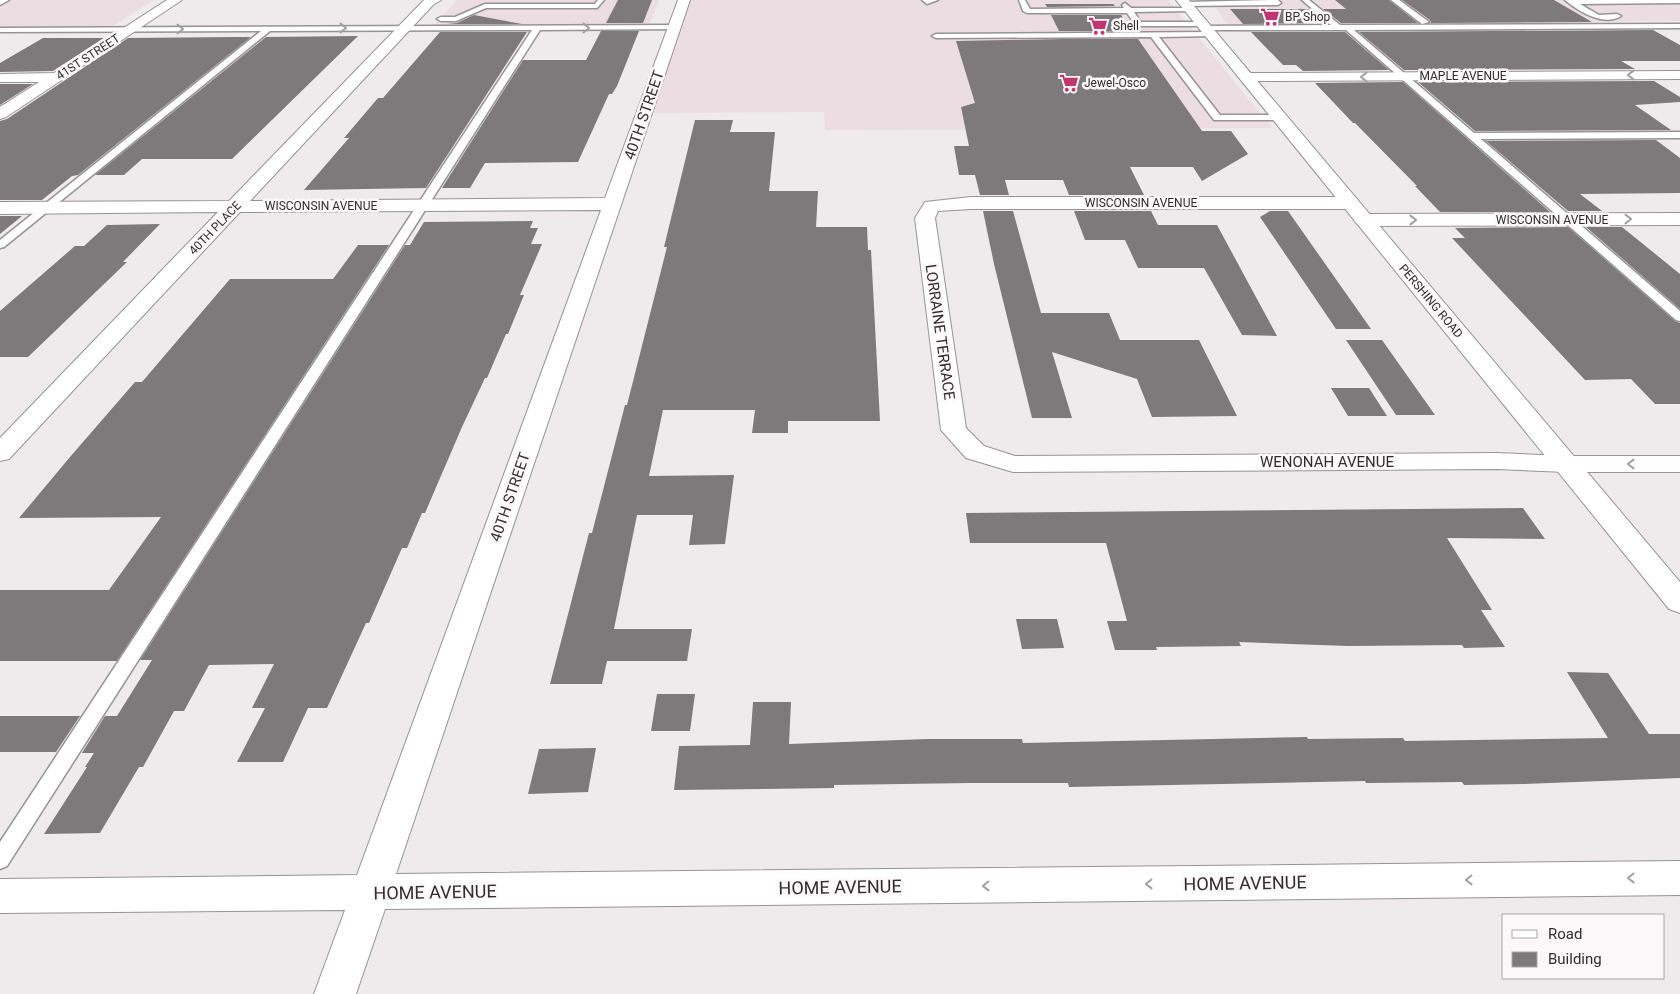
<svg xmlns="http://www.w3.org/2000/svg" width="1680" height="994" font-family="Roboto,sans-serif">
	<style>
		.built { fill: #ebdde1 }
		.building { fill: #7e797b }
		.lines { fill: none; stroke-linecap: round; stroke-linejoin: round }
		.lane-casing { stroke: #979294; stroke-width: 3 }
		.street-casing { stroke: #979294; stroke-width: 2 }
		.secondary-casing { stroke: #979294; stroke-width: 2 }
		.lane { fill: #fff; fill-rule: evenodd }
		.street { fill: #fff; fill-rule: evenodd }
		.secondary { fill: #fff; fill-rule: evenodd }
		.oneway { stroke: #a1a0a0 }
		.labels { text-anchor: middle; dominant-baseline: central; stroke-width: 5; stroke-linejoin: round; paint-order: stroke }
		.far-poi-label { font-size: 12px; fill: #2f2d2d; stroke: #fcf7f9; text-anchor: start }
		.far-street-label { font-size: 12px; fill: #2f2d2d; stroke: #fcf7f9 }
		.street-label { font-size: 15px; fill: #2f2d2d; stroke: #fcf7f9 }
		.near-street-label { font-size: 18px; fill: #2f2d2d; stroke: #fcf7f9 }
	</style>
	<rect width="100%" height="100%" fill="#efeaeb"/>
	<g class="built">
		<polygon points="0,0 154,0 106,30 0,30"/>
		<polygon points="457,0 659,0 649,25 434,26"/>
		<polygon points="687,0 1168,0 1272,128 825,130 824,112 651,113"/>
		<polygon points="1210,0 1680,0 1680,21 1227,24"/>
	</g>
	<g class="building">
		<polygon points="618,0 652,0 643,23 606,23"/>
		<polygon points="1335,0 1389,0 1418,23 1341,23 1323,9 1346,9"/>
		<polygon points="1402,0 1554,0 1592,22 1431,23 1430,20"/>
		<polygon points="1045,4 1113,4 1115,6 1047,7"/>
		<polygon points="1230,9 1310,9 1326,23 1243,24"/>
		<polygon points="474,15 522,24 447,24 457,23"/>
		<polygon points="1051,15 1121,15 1132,31 1059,31"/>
		<polygon points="1653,30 1680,45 1680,61 1621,61 1635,69 1404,70 1359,32"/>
		<polygon points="601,31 639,31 617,86 612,94 609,94 578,162 485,163 470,188 442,188 523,60 586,60"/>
		<polygon points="440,32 527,32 426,188 304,190 349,138 344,138 378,98 383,98"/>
		<polygon points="1251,32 1345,32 1389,70 1303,71 1296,65 1283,65"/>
		<polygon points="358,36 232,159 142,159 124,175 95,175 266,37"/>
		<polygon points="234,37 251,37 78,175 72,176 42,200 0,200 0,121 7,119 128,38"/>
		<polygon points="43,38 104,38 53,71 0,72 0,63"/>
		<polygon points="1064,39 1138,39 1202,131 1231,131 1248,154 1202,181 1193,167 1130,167 1144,195 1069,195 1063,180 1005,180 1009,195 980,195 975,175 959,175 954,146 969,146 961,107 975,103 956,41"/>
		<polygon points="1654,81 1680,97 1680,102 1635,105 1671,130 1475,131 1418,82"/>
		<polygon points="1403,82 1550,212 1440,212 1415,186 1417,186 1355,123 1353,123 1315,83"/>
		<polygon points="0,84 33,84 0,105"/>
		<polygon points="695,120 733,120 730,132 775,132 769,191 818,191 816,227 867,227 868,250 871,250 880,421 788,421 788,433 752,433 755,410 663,410 649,476 734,475 725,544 689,545 693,515 637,515 614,629 692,629 687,661 607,661 602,684 550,684 589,533 592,533 625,405 627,405 667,247 664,247"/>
		<polygon points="1656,140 1680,158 1680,193 1580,194 1602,211 1568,211 1486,141"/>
		<polygon points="983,211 1013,211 1041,313 1109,313 1120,340 1199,340 1237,416 1152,417 1137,379 1052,352 1072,418 1032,418 994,264"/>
		<polygon points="1074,211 1151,211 1158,225 1217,225 1277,336 1242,335 1204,268 1138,268 1125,240 1085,240"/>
		<polygon points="1270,211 1288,211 1371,329 1336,329 1260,217"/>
		<polygon points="0,216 22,216 0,234"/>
		<polygon points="533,221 530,228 538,228 531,244 542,244 520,295 524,295 508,334 506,334 487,378 485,378 462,427 425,513 422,513 407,548 402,548 369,623 366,623 327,708 308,708 283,762 237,762 265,708 252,708 274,664 209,665 184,711 174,711 143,767 139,767 100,833 44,834 87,767 85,767 94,753 82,753 105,716 117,716 152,660 140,660 405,245 410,245 424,222"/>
		<polygon points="160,224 123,262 127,262 28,357 0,357 0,311 75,246 84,246 107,225"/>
		<polygon points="1568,227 1675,321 1680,323 1680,404 1655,404 1631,379 1585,380 1452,238 1465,238 1455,228"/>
		<polygon points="1586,227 1622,227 1680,274 1680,309"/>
		<polygon points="358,245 389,245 117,661 0,661 0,590 109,590 161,517 19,518 70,457 135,382 142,382 230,279 333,279"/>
		<polygon points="1346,340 1382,340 1435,415 1396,415"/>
		<polygon points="1331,388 1369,388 1387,416 1348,416"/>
		<polygon points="1523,508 1545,539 1447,538 1492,610 1481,610 1505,647 1464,648 1462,645 1348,646 1239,642 1241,646 1156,647 1157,650 1115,650 1107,621 1127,621 1106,543 970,543 966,513"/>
		<polygon points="1016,619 1057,619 1064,648 1022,649"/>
		<polygon points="1567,672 1608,673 1649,734 1680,734 1680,778 1524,784 1464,785 1462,782 1366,783 1365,781 1069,787 1068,783 970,783 834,785 834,788 674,790 679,746 750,745 753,702 791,702 789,744 928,739 1022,739 1023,743 1307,737 1308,739 1403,738 1405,741 1608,738"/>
		<polygon points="657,694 695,694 690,731 651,731"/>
		<polygon points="0,716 80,716 56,752 0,752"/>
		<polygon points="596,748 588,792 528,794 539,749"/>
	</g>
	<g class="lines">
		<g class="lane-casing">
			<g id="lane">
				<polygon points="0,0 9,0 0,5"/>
				<polygon points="598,0 604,0 597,8 486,8 456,21 441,21 437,19 441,17 455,17 485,4 595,4"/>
				<polygon points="922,0 938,0 927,4"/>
				<polygon points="1019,0 1025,0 1030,9 1124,8 1122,5 1125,3 1131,8 1190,8 1194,10 1192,11 1134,12 1141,22 1202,22 1206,24 1202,26 1136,26 1127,13 1027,13 1023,11"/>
				<polygon points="1271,0 1278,0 1281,3 1278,5 1185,6 1182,4 1185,2"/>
				<polygon points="1302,0 1309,0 1340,25 1680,24 1680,28 1354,30 1474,133 1680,132 1680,138 1481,139 1680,311 1680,321 1676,320 1346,30 1205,30 1201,28 1205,26 1331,25"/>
				<polygon points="1391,0 1399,0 1429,22 1422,24"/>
				<path d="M 1565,0 L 1680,0 L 1680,3 L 1580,4 L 1599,15 L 1617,14 L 1621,16 C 1604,27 1578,11 1565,0 Z"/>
				<polygon points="675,25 679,27 678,29 540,30 7,866 0,869 0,842 532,30 270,31 4,247 0,248 0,240 261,31 0,32 0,28"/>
				<polygon points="1210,32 1214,34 1213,36 1159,37 1220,115 1279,115 1283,118 1282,120 1214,120 1151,37 936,38 932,36 936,34"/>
			</g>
		</g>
		<g class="street-casing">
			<g id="street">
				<polygon points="167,0 182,0 6,117 0,119 0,107 39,82 0,82 0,74 54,73"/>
				<polygon points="424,0 441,0 433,5 250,201 605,198 678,0 690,0 396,874 1680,861 1680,895 385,909 356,994 314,994 345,910 0,913 0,879 357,875 601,210 240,212 9,459 0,461 0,438 218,212 0,214 0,202 229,201"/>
				<polygon points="1680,71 1680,79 1246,81 1241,80 1239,77 1241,74 1246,73"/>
				<polygon points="971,197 1350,197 1357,199 1359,203 1357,207 1350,209 971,209 938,211 935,218 966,428 984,446 1015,456 1497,453 1566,456 1680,456 1680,472 1566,472 1497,469 1013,472 966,458 941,430 915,218 925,202"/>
				<polygon points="1680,213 1680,225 1364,226 1357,224 1354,220 1357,216 1364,214"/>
			</g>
		</g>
		<g class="secondary-casing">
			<polygon id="secondary" points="1176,0 1189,0 1680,582 1680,613 1669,609"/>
		</g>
		<use href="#lane" class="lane"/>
		<use href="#street" class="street"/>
		<use href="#secondary" class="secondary"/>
	</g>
	<defs><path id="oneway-chevron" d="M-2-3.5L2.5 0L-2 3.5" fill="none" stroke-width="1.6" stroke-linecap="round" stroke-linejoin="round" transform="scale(1.25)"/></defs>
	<g class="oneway">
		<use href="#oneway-chevron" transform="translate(343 28)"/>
		<use href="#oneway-chevron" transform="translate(586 28)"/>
		<use href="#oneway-chevron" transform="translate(180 29)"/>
		<use href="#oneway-chevron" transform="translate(1631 75) rotate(180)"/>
		<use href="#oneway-chevron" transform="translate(1364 77) rotate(180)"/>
		<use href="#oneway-chevron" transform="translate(1628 219)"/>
		<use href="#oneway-chevron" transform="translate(1413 220)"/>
		<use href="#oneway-chevron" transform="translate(1631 464) rotate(180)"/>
		<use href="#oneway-chevron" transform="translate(1631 878) rotate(179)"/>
		<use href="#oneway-chevron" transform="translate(1469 880) rotate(179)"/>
		<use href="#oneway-chevron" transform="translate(1149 884) rotate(179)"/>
		<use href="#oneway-chevron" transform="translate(986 886) rotate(179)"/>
	</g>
	<defs>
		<g id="supermarket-bare" transform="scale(1.5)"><path d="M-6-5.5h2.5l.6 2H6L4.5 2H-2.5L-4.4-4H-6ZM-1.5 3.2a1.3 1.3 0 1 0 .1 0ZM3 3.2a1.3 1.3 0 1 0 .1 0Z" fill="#c03671" stroke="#fcf7f9" stroke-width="2.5" paint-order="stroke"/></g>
	</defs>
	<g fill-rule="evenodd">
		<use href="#supermarket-bare" x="1270" y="17"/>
		<use href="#supermarket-bare" x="1098" y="26"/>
		<use href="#supermarket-bare" x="1069" y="83"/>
	</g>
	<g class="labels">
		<g class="far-poi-label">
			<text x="1285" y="17">BP Shop</text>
			<text x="1113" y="26">Shell</text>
			<text x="1084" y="83">Jewel-Osco</text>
		</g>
		<g class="far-street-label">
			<text transform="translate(88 57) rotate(-33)">41ST STREET</text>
			<text x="1463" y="76">MAPLE AVENUE</text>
			<text x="1141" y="203">WISCONSIN AVENUE</text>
			<text x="321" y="206">WISCONSIN AVENUE</text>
			<text x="1552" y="220">WISCONSIN AVENUE</text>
			<text transform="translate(215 228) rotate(-46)">40TH PLACE</text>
			<text transform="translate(1431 301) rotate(50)">PERSHING ROAD</text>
		</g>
		<g class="street-label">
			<text transform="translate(644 115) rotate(-71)">40TH STREET</text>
			<text transform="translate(940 332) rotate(82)">LORRAINE TERRACE</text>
			<text x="1327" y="462">WENONAH AVENUE</text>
			<text transform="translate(510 497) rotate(-71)">40TH STREET</text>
		</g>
		<g class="near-street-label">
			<text transform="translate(1245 883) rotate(-1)">HOME AVENUE</text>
			<text transform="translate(840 887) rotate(-1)">HOME AVENUE</text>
			<text transform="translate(435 892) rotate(-1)">HOME AVENUE</text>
		</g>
	</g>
	<rect x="1502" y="914" width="162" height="65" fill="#fcf7f9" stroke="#aaa6a7"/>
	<rect x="1512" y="930" width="25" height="8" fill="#ffffff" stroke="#aaa6a7"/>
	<text x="1548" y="939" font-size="15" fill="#2f2d2d">Road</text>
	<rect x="1512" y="952" width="25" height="15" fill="#7e797b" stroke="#aaa6a7"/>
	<text x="1548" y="964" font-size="15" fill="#2f2d2d">Building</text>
</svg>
